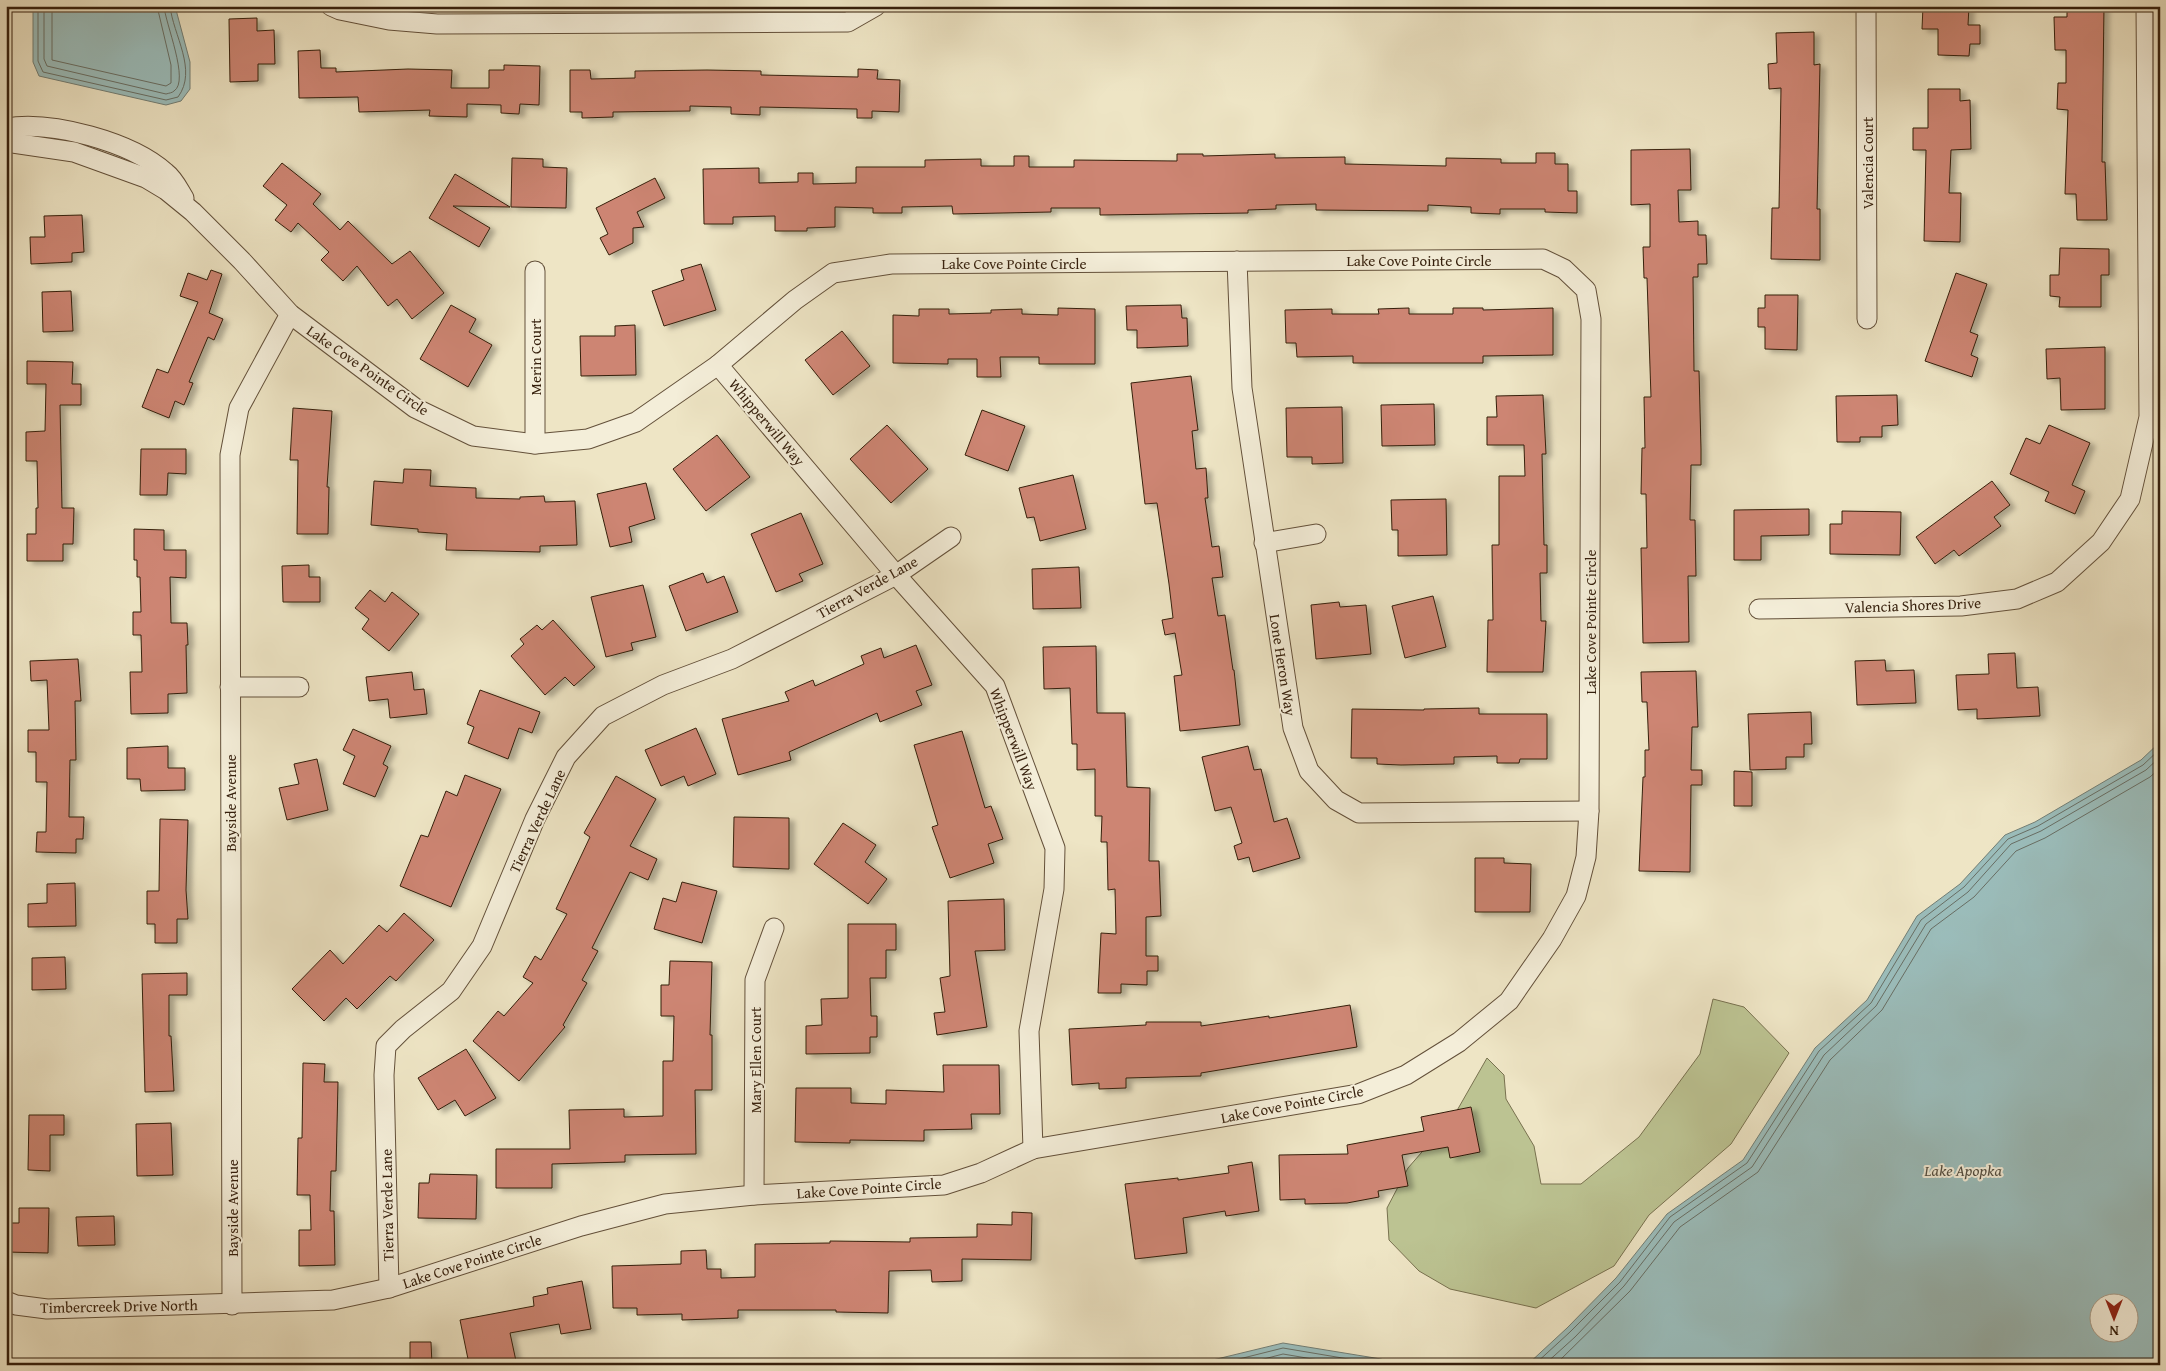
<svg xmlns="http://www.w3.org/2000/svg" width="2166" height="1371" font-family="'Gentium Book Plus',serif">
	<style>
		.green { fill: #bcc392; stroke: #78714f }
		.water { fill: #9bbdbb; stroke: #727e75; fill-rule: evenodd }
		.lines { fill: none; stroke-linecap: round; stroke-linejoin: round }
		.shore { stroke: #686e64; stroke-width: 1 }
		.building { fill: #cd8573; stroke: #351f0c; filter: url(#shadow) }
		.street-casing { stroke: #63503a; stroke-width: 21 }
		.street { stroke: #f4eed9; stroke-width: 19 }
		.labels { text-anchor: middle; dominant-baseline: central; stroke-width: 4; stroke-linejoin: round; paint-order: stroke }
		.street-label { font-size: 15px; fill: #351f0c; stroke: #f4eed9 }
		.water-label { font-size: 16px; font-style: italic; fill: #544e41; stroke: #f4eed9 }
	</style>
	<defs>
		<filter id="shadow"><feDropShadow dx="5.5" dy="3" stdDeviation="2.5" flood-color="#0004"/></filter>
	</defs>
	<rect width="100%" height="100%" fill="#eee5c5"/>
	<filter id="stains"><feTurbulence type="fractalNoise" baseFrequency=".004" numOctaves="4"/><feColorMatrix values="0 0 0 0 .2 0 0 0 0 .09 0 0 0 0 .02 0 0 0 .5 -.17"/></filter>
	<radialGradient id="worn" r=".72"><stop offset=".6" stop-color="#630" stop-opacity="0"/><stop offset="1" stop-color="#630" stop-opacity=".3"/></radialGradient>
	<polygon class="green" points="1713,999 1744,1007 1789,1053 1731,1144 1649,1215 1614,1266 1536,1308 1450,1289 1419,1271 1389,1240 1387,1208 1408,1168 1455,1114 1487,1058 1504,1075 1506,1099 1534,1146 1541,1184 1581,1184 1639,1137 1700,1054"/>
	<g class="water">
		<polygon points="33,6 175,6 190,62 190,89 181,101 166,105 39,76 33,62"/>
		<path d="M 2160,742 L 2160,1365 L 1527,1365 L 1567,1328 L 1616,1278 L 1667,1214 L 1743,1160 L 1815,1048 L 1867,1000 L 1917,916 L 1960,884 L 2005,835 L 2035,822 L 2141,760 ZM 2098,1304 L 2128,1304 L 2128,1334 L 2098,1334 Z"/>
		<polygon points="1283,1343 1381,1359 1399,1365 1192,1365"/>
	</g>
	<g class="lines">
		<g class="shore">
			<path d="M 38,6 L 38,61 L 43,72 L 166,100 L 178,97 C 198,70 173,35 170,6"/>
			<path d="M 44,6 L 44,59 L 47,66 L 166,94 C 169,93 172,93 174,91 C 190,81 165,23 164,6"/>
			<polyline points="52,6 52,60 166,86 171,83 171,65 157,6"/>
			<polyline points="1215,1365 1283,1348 1384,1365"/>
			<polyline points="1241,1365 1283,1354 1348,1365"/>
			<polyline points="1534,1365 1570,1332 1620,1282 1670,1217 1747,1163 1819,1051 1871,1003 1921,920 1964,887 2008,839 2038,826 2143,765 2160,749"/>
			<polyline points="1544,1365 1575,1337 1624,1286 1674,1222 1752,1167 1824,1055 1876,1006 1926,924 1968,892 2011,844 2041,831 2146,770 2160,757"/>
			<polyline points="1555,1365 1630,1291 1680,1227 1758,1172 1830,1060 1882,1010 1931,929 1974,897 2016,851 2045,838 2150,777 2160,768"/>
		</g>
	</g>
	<g class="building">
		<polygon points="1923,6 1969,6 1968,25 1980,25 1980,44 1970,44 1969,56 1938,55 1938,29 1922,29"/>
		<polygon points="2067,6 2104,6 2102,162 2105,162 2107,220 2077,220 2076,194 2065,194 2068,110 2057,109 2058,83 2066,83 2066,50 2055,50 2054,17 2067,17"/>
		<polygon points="257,18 257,31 274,30 275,64 258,64 258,81 230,82 229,19"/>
		<polygon points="1814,32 1814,65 1820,64 1817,209 1820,209 1820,260 1771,259 1772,208 1779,208 1781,88 1769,89 1768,64 1777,63 1776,33"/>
		<polygon points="320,50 321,68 336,68 336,72 408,69 452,70 451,88 489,88 489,70 504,70 504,65 540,66 539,105 520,104 519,114 501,113 501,105 467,104 467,117 429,116 430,110 359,112 358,97 299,98 298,51"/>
		<polygon points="858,69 878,70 877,79 900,80 899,112 872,111 872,118 857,118 857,109 760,107 760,115 731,114 731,107 690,106 690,111 613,112 613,117 582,118 582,112 570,112 570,70 590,70 591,79 635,78 635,71 707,70 761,71 761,75 858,77"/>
		<polygon points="1928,89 1960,89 1960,101 1970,100 1971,149 1951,150 1949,193 1961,193 1960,242 1924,241 1926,150 1913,150 1913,128 1928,128"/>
		<polygon points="1690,149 1691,190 1678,190 1679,222 1698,221 1698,235 1706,235 1707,264 1698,264 1698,277 1693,277 1694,371 1699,371 1701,449 1701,465 1691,465 1690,520 1695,520 1696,576 1688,576 1689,642 1643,643 1641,548 1647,548 1646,494 1641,494 1642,448 1645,448 1644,397 1651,397 1647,278 1644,278 1643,247 1650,247 1650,204 1631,205 1631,150"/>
		<polygon points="1536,153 1555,153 1555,164 1568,164 1568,191 1577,191 1577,213 1545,212 1545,209 1500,209 1500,214 1471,213 1471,207 1428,205 1428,211 1316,210 1316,204 1276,205 1276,209 1248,210 1248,213 1100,215 1100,208 1051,208 1051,212 953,214 952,206 902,207 902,213 873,213 873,208 835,207 835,227 807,228 807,231 775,231 775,216 733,217 733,224 704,224 703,169 759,168 759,183 798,182 798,173 813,173 813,184 856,183 856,167 925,167 925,160 981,159 981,166 1014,166 1014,156 1029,156 1029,167 1074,167 1074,160 1177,161 1177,154 1203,154 1203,156 1275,154 1275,158 1345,157 1345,164 1446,166 1446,158 1501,159 1501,163 1536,163"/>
		<polygon points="512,158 543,159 543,167 567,168 566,208 511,207"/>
		<polygon points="282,163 321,194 313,204 340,230 348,221 392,264 410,251 444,293 412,319 397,299 388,306 357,266 343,281 321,260 329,252 298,223 291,232 275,220 287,205 263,186"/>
		<polygon points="455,174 510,207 453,206 490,228 479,247 429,218"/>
		<polygon points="655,178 665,198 637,212 644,227 633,228 633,243 609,255 600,238 608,234 596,208"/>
		<polygon points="82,215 84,252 72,253 72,262 31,264 30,237 45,237 44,216"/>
		<polygon points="2060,248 2109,249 2109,275 2101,275 2101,307 2059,307 2060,297 2050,296 2050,275 2059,275"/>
		<polygon points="701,264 716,310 664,326 652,291 684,280 681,270"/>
		<polygon points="211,270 222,274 209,313 223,319 214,340 208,337 189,382 193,383 184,405 175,401 169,418 142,407 157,369 168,373 198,302 180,296 188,273 207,280"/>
		<polygon points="1956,273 1987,284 1970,332 1978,335 1971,355 1978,358 1972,377 1925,361"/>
		<polygon points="71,291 73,331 43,332 42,292"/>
		<polygon points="1765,295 1798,295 1797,350 1765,349 1765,327 1758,327 1758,308 1765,308"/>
		<polygon points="451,305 476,319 469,332 492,345 468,387 420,359"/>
		<polygon points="1181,305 1182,318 1187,318 1188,346 1137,348 1137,330 1127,330 1126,306"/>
		<polygon points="1058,308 1095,309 1095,364 1039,364 1039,357 1000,357 1001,377 977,377 977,359 948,359 948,364 893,363 893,315 919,316 919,309 949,309 949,314 991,313 991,310 1022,309 1022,314 1058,315"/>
		<polygon points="1409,308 1409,314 1453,314 1453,308 1483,308 1483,310 1553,308 1553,355 1483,356 1483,363 1353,363 1353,356 1297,357 1296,343 1286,343 1285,310 1332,309 1332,314 1379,314 1378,309"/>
		<polygon points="635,325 636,375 581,376 580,336 615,336 615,326"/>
		<polygon points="842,331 870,366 833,395 805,360"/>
		<polygon points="2105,347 2105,409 2061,410 2060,378 2047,379 2046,349"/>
		<polygon points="27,361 73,362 72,384 81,384 81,405 60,405 62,508 74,508 73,544 63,544 63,561 27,561 27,534 36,534 36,508 38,508 37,461 26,461 26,432 45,431 46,384 27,384"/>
		<polygon points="1191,376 1198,430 1192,431 1196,469 1206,468 1208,498 1205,498 1212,547 1219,546 1223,577 1212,578 1218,616 1225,615 1233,670 1234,670 1240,725 1180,731 1174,676 1182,675 1175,633 1165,635 1162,620 1173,618 1169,584 1157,503 1145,504 1131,383"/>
		<polygon points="1543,395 1546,454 1542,454 1544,545 1547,545 1547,573 1540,573 1541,621 1546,621 1543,672 1487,672 1488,620 1493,620 1492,545 1499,545 1499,476 1525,476 1524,445 1487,445 1487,417 1497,417 1496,396"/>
		<polygon points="1897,395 1898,425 1882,426 1882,437 1860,437 1860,442 1837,442 1836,396"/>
		<polygon points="1434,404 1435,445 1382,446 1381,405"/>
		<polygon points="1342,407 1343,463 1312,464 1312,457 1287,457 1286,408"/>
		<polygon points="293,408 332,411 327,487 329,487 328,534 297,534 298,460 290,460"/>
		<polygon points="982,410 1025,426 1008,471 965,455"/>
		<polygon points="887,425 928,469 891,503 850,459"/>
		<polygon points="2049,425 2090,443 2072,485 2085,491 2075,514 2045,501 2049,492 2010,474 2026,438 2040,444"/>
		<polygon points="717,435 750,477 706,511 673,469"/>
		<polygon points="141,449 186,449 186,474 168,473 167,495 140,495"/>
		<polygon points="404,469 431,470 430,486 476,488 476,498 520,499 520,497 544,496 545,502 575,501 577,545 540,546 540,552 446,550 447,534 418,532 418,529 371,525 374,481 403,483"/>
		<polygon points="1073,475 1086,529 1040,541 1034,517 1027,518 1019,488"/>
		<polygon points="1992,481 2010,505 1994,517 2001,526 1959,556 1954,550 1935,564 1916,537"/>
		<polygon points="646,483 655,519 629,527 632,542 610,547 597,494"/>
		<polygon points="1446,499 1447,555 1398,556 1398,530 1392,530 1391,500"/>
		<polygon points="1809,509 1809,535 1761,536 1761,560 1734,560 1734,510"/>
		<polygon points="1842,511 1901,512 1900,555 1830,554 1830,524 1842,524"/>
		<polygon points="801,513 823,564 799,574 803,581 776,592 751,534"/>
		<polygon points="134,529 164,530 164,550 186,550 186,578 170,577 171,623 187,623 188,645 186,645 187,693 168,694 168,713 131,714 130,672 142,672 141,635 133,635 133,612 141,612 140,577 137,577 137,560 134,560"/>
		<polygon points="309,565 309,577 320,577 320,602 283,602 282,566"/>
		<polygon points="1079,567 1081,608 1033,609 1032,569"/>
		<polygon points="703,573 707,583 724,576 738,612 686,631 669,586"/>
		<polygon points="643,585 656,637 631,643 633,650 606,657 591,597"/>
		<polygon points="370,590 385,602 392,592 419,614 389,651 362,629 369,619 355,608"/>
		<polygon points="1433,596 1446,647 1405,658 1392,606"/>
		<polygon points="1339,602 1340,607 1366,605 1371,654 1316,659 1311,605"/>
		<polygon points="553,620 595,667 574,686 565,677 545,695 511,656 524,644 520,639 537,625 542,630"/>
		<polygon points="916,645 932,685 916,691 922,705 880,722 877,713 789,752 791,760 738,775 722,719 789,701 785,692 813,680 815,686 864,664 861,656 881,648 884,658"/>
		<polygon points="1096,646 1097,713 1125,713 1127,787 1150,788 1149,861 1159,861 1161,916 1146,917 1146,956 1158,956 1158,971 1147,971 1147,985 1121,984 1121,993 1098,993 1101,933 1116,934 1115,889 1108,890 1107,842 1101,842 1102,816 1095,816 1095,769 1077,770 1077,744 1072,744 1070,688 1044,689 1043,647"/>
		<polygon points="2015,653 2017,688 2038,687 2040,716 1977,719 1977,709 1958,710 1956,675 1989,674 1988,654"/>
		<polygon points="78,659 81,701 75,701 76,760 70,760 69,817 84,817 83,839 76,839 76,853 36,852 37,832 46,832 47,782 36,782 36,752 28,752 28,730 49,730 47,680 31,681 30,661"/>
		<polygon points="1885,660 1886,671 1914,670 1916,703 1857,705 1855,661"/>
		<polygon points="1696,671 1698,727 1692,727 1691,770 1702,770 1702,785 1691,785 1690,872 1639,871 1643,777 1645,777 1645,750 1649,750 1647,702 1642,702 1641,672"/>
		<polygon points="412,672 414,690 424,689 427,714 390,718 388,699 369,701 366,677"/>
		<polygon points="480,690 540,712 532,733 519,728 508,759 468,743 474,727 467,724"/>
		<polygon points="1479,708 1479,714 1547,714 1547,759 1520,759 1519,763 1497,763 1497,756 1454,757 1454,764 1401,765 1377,764 1377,758 1351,758 1352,709 1424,710 1424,709"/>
		<polygon points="1811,712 1812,744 1804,744 1804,757 1786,757 1786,769 1750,770 1748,714"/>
		<polygon points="696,728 716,774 688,786 684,776 661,786 645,750"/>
		<polygon points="353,729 391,746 383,764 388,767 375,797 343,784 355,756 343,750"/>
		<polygon points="962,731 985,808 991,806 1003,839 988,844 994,863 950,878 932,827 938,825 914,745"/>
		<polygon points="168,746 168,768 185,768 185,790 141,791 140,779 127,779 127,748"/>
		<polygon points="1248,746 1254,770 1261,769 1274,822 1287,818 1300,858 1253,872 1249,857 1238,860 1234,846 1242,843 1231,807 1215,811 1202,757"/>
		<polygon points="317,759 328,810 287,820 279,788 299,784 294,764"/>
		<polygon points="1734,771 1752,772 1752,806 1734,806"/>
		<polygon points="465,775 501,789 451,907 400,886 421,835 428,837 446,791 457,796"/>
		<polygon points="616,776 656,799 630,846 657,859 648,880 630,872 592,948 598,951 582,980 587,983 563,1025 565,1027 519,1081 473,1041 498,1011 504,1016 533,983 523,977 535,956 541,960 567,914 556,909 590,837 584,833"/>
		<polygon points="734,817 789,818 789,869 733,867"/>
		<polygon points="160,819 188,820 186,890 188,919 177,919 177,943 155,943 155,924 147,924 147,891 159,891"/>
		<polygon points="843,823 876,845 865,862 887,879 868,904 814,864"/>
		<polygon points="1475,858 1504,858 1504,863 1531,864 1530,912 1475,912"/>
		<polygon points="682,882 717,891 702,943 654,929 663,898 676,902"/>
		<polygon points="75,883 76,926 28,927 28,904 47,903 47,884"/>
		<polygon points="1004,899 1005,950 975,951 987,1027 937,1035 934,1013 945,1012 940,978 950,976 948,901"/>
		<polygon points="404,913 434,940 396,981 390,976 357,1009 346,998 324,1021 292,989 330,950 343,964 379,925 387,932"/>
		<polygon points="848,924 896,924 896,950 886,950 886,978 870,978 871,1016 877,1016 877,1037 870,1037 870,1053 806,1054 806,1026 822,1025 821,999 848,998"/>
		<polygon points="65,957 66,989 32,990 32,958"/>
		<polygon points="670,961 712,962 710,1035 712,1035 712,1090 695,1090 696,1154 625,1155 625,1162 552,1164 552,1188 496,1188 496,1149 570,1149 569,1110 624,1109 624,1117 663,1116 663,1061 673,1061 674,1016 661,1016 661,985 669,985"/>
		<polygon points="187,973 187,995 169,995 169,1036 171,1036 174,1091 145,1092 142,974"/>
		<polygon points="1350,1005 1357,1047 1201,1073 1201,1076 1126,1078 1126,1088 1099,1089 1099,1083 1072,1085 1069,1029 1146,1025 1146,1022 1201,1022 1201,1026 1269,1016 1269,1018"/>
		<polygon points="466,1049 496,1098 465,1116 455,1100 438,1110 418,1078"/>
		<polygon points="303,1063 325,1064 324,1082 338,1082 336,1171 331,1171 330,1211 334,1211 335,1265 299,1266 299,1230 311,1230 310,1195 297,1195 298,1138 302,1138"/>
		<polygon points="943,1065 999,1065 1000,1114 971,1114 972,1129 924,1130 924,1141 850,1140 850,1143 795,1142 796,1088 851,1088 851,1103 886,1104 886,1090 944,1092"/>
		<polygon points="1471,1107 1480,1152 1450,1158 1448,1147 1402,1155 1408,1186 1378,1191 1379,1197 1347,1203 1305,1204 1305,1199 1280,1200 1279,1155 1348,1154 1347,1145 1424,1131 1421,1117"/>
		<polygon points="29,1115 64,1115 64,1135 50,1135 50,1171 28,1170"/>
		<polygon points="171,1123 173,1175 137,1176 136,1124"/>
		<polygon points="1252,1162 1259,1211 1226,1216 1225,1211 1183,1218 1187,1253 1135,1259 1125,1184 1178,1178 1178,1180 1229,1173 1228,1166"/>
		<polygon points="430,1174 477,1175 476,1219 418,1218 419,1183 429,1183"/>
		<polygon points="19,1208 49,1208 48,1253 6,1252 6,1223 19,1223"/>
		<polygon points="1012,1212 1032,1213 1031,1260 962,1259 962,1281 932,1282 931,1270 889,1271 888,1313 836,1312 836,1310 738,1310 738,1318 682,1320 682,1314 637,1315 637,1308 613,1308 612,1266 681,1264 681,1251 706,1250 707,1269 721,1269 721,1278 755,1277 755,1244 830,1243 830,1241 910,1242 910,1238 977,1237 977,1224 1012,1225"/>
		<polygon points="114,1216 115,1245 78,1246 76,1217"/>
		<polygon points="582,1281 591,1329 561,1334 559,1324 510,1333 516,1361 497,1365 486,1365 485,1360 469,1364 460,1320 534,1306 533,1297 548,1294 547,1288"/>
		<polygon points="410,1342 431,1342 432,1365 410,1365"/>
	</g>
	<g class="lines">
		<g class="street-casing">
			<g id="street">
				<polyline points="331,6 340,10 389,20 437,24 848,22 876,6"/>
				<polyline points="1866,6 1867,319"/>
				<path d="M 6,128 C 51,120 132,142 166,173 C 174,179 179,190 184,198"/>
				<polyline points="6,142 74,152 146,178 166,190 193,212 242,261 290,314 415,408 473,436 535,444 588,439 636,422 718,365 795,300 833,273 891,264 1543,259 1564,269 1586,290 1591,319 1589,811 1586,857 1576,896 1552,939 1509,1001 1459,1042 1406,1075 1358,1094 1033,1149 981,1173 944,1185 754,1195 665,1204 581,1226 389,1288 333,1300 47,1309 16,1305 6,1301"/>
				<polyline points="1237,261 1242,388 1293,728 1309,771 1336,800 1359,813 1589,811"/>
				<polyline points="535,271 535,444"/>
				<polyline points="718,365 896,575 995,686 1055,848 1054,889 1029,1031 1033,1149"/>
				<polyline points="1264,543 1316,534"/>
				<polyline points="1759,609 1961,606 2017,599 2057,582 2101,542 2130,499 2149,417 2146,6"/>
				<polyline points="230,687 299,687"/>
				<polyline points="754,1195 755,980 774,928"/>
				<polyline points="389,1288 384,1075 386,1046 403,1029 451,991 482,946 535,819 566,757 603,716 663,685 732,659 896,575 951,537"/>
				<polyline points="232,1305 230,455 239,408 290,314"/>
			</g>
		</g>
		<use href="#street" class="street"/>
	</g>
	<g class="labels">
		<g class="street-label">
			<text transform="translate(1867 163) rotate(-90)">Valencia Court</text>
			<text x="1419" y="260">Lake Cove Pointe Circle</text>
			<text x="1014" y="263">Lake Cove Pointe Circle</text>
			<text transform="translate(535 357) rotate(-90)">Merin Court</text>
			<text transform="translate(368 370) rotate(35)">Lake Cove Pointe Circle</text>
			<text transform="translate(767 422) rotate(50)">Whipperwill Way</text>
			<text transform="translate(867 587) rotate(-29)">Tierra Verde Lane</text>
			<text transform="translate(1913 605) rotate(-2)">Valencia Shores Drive</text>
			<text transform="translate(1590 622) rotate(-90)">Lake Cove Pointe Circle</text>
			<text transform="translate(1283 665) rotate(81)">Lone Heron Way</text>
			<text transform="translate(1014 739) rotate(69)">Whipperwill Way</text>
			<text transform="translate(230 803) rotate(-90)">Bayside Avenue</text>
			<text transform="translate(537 821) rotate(-65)">Tierra Verde Lane</text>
			<text transform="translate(755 1060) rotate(-90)">Mary Ellen Court</text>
			<text transform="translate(1292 1104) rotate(-11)">Lake Cove Pointe Circle</text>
			<text transform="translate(869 1188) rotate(-4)">Lake Cove Pointe Circle</text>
			<text transform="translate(387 1205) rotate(-91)">Tierra Verde Lane</text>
			<text transform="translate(232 1208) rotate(-90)">Bayside Avenue</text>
			<text transform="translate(472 1261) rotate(-18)">Lake Cove Pointe Circle</text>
			<text transform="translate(119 1306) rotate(-1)">Timbercreek Drive North</text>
		</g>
		<g class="water-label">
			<text x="1963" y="1170">Lake Apopka</text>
		</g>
	</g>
	<rect width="2166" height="1371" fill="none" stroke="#eee5c5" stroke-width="25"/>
	<rect x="8" y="8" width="2151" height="1356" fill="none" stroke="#351f0c" stroke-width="2.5"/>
	<rect x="12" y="12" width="2141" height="1346" fill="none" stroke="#351f0c"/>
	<g transform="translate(2114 1318) rotate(180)"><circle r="24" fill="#f4eed9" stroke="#a89b87"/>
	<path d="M0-4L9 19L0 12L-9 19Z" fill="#8f2418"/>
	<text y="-8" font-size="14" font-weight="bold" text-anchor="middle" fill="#351f0c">N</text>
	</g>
	<rect width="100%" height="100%" filter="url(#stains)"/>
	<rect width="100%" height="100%" fill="url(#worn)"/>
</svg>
